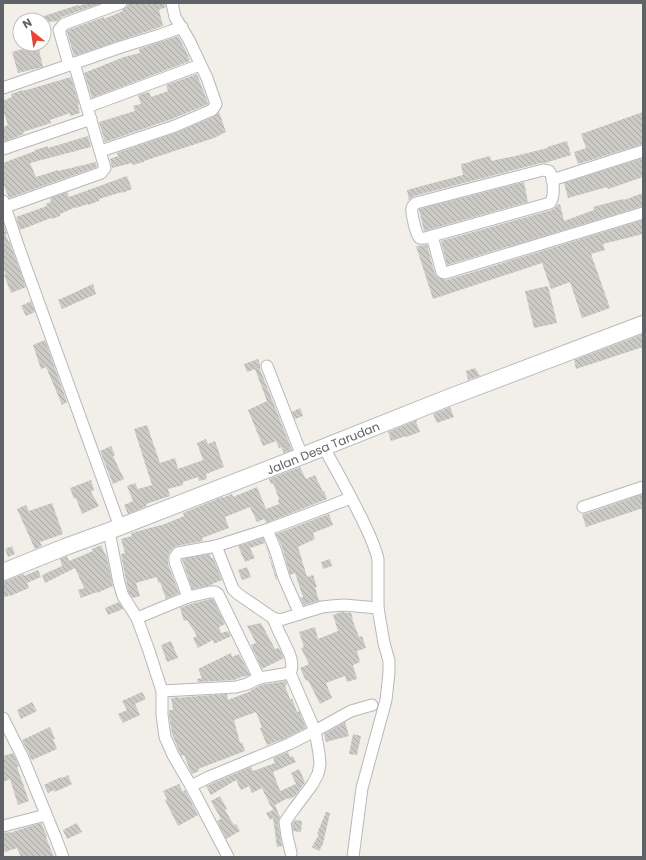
<svg xmlns="http://www.w3.org/2000/svg" width="646" height="860" font-family="Poppins,sans-serif">
	<style>
		.building { fill: url(#building-back-hatch) }
		.lines { fill: none; stroke-linecap: round; stroke-linejoin: round }
		.street-casing { stroke: #b5b8bc; stroke-width: 13 }
		.secondary-casing { stroke: #b6babf; stroke-width: 18 }
		.street { stroke: #fff; stroke-width: 11 }
		.secondary { stroke: #fff; stroke-width: 16 }
		.labels { text-anchor: middle; dominant-baseline: central; stroke-width: 3.5; stroke-linejoin: round; paint-order: stroke }
		.street-label { font-size: 12px; fill: #5f6368; stroke: #fff }
	</style>
	<defs>
		<pattern id="building-back-hatch" width="6" height="6" patternUnits="userSpaceOnUse"><rect width="6" height="6" fill="#cccac5"/><path d="M-1 5l2 2M0 0l6 6M5-1l2 2" fill="none" stroke="#a9a8a4"/></pattern>
	</defs>
	<rect width="100%" height="100%" fill="#f1efe8"/>
	<g class="building">
		<polygon points="89,3 99,4 62,17 57,21 54,22 53,21 44,24 44,16 78,5 78,6"/>
		<polygon points="128,3 165,3 166,7 159,10 163,26 74,56 67,32 68,30 104,17 104,19 123,11 122,10 127,7"/>
		<polygon points="178,36 187,53 190,61 92,98 84,73 124,57 140,53 139,49"/>
		<polygon points="38,45 43,67 18,73 12,52"/>
		<polygon points="197,74 208,103 208,104 172,119 105,142 99,122 135,111 133,106 141,104 138,95 149,92 151,97 168,91 166,85"/>
		<polygon points="71,77 79,104 78,105 80,113 70,116 70,113 50,120 51,123 23,132 24,134 3,142 3,127 8,125 3,110 3,101 12,97 11,94 23,90 23,91"/>
		<polygon points="219,112 226,132 214,138 144,161 144,162 133,165 132,163 112,168 110,159 118,156 117,153 178,132 215,116"/>
		<polygon points="643,112 643,144 578,164 574,152 586,148 581,134"/>
		<polygon points="88,136 91,147 30,163 36,177 58,170 58,171 96,162 97,167 9,198 3,183 3,163 35,151 35,150 48,146 48,148"/>
		<polygon points="567,141 571,155 545,163 541,163 414,196 409,200 407,190 463,175 461,164 471,162 471,161 490,156 491,161 515,156 548,148 547,147"/>
		<polygon points="643,158 643,177 608,189 607,187 568,198 564,183"/>
		<polygon points="127,176 132,189 122,193 122,192 99,199 99,201 88,205 88,204 76,208 76,207 60,214 60,216 52,219 51,218 20,230 16,217 47,206 46,204 51,202 50,198 67,192 69,197"/>
		<polygon points="524,182 528,202 424,231 419,209"/>
		<polygon points="643,193 643,206 447,265 441,241 552,210 555,208 557,205 560,204 564,221 594,210 593,207 623,199 624,200"/>
		<polygon points="643,220 643,234 603,244 605,250 591,254 610,308 582,318 570,282 551,289 542,263 433,299 416,246 427,245 435,274 439,278 447,280"/>
		<polygon points="3,223 7,234 5,234 11,246 26,287 11,293 4,275 6,274 3,268"/>
		<polygon points="93,284 96,294 62,309 58,300"/>
		<polygon points="548,286 557,323 534,328 525,291"/>
		<polygon points="31,301 35,312 26,316 21,306"/>
		<polygon points="643,334 643,347 576,369 574,360"/>
		<polygon points="45,340 67,402 62,405 46,367 41,369 33,345"/>
		<polygon points="258,359 260,364 260,369 292,450 284,453 281,447 279,448 276,441 263,446 248,410 267,401 255,369 247,372 244,364"/>
		<polygon points="475,368 480,376 468,380 466,371"/>
		<polygon points="450,407 454,417 437,423 433,414"/>
		<polygon points="300,408 303,416 295,419 292,412"/>
		<polygon points="417,420 417,422 416,422 420,432 406,437 406,436 391,441 388,432"/>
		<polygon points="147,425 160,463 175,458 178,469 203,460 197,443 206,439 208,444 215,441 224,467 206,474 207,479 199,481 198,477 183,482 183,485 168,489 170,496 146,504 147,506 128,514 124,505 133,501 127,486 135,483 138,489 152,485 134,429"/>
		<polygon points="111,446 115,455 113,456 124,479 113,484 100,451"/>
		<polygon points="300,467 306,479 315,475 323,492 324,491 327,499 266,523 264,519 257,522 250,507 225,517 229,528 202,538 203,541 176,546 172,549 169,553 168,557 168,564 179,593 166,599 160,582 158,583 157,577 136,583 140,596 133,598 129,593 126,581 121,554 125,553 121,539 132,536 131,533 165,524 184,516 183,513 222,497 222,498 232,494 233,497 257,487 266,509 279,504 278,500 279,499 273,483 271,484 269,479"/>
		<polygon points="91,480 94,490 91,492 99,506 82,514 76,498 74,499 70,488"/>
		<polygon points="643,494 643,508 586,527 582,514 585,514"/>
		<polygon points="52,503 63,534 40,542 42,546 35,549 17,509 26,505 29,511"/>
		<polygon points="329,514 333,525 313,533 315,539 298,547 307,577 313,575 317,587 315,587 319,601 304,605 300,598 303,597 295,573 290,575 282,547 276,534"/>
		<polygon points="263,538 268,551 277,579 276,580 265,543 250,548 255,558 245,562 238,546"/>
		<polygon points="101,545 107,558 113,586 97,593 97,592 81,598 78,590 84,588 75,568 45,583 42,575 62,566 60,559 67,556 69,561 93,551 92,549"/>
		<polygon points="12,546 15,554 8,557 5,549"/>
		<polygon points="210,554 211,558 213,558 222,580 212,584 212,585 192,589 182,559"/>
		<polygon points="330,559 332,566 323,569 321,562"/>
		<polygon points="247,567 251,577 242,580 238,570"/>
		<polygon points="38,570 41,577 27,583 29,588 10,596 10,595 3,598 3,582 23,574 24,576"/>
		<polygon points="211,599 213,599 225,624 219,627 221,633 228,631 231,636 214,644 213,640 198,648 193,638 197,636 187,620 184,621 180,608 190,604"/>
		<polygon points="119,602 123,609 108,615 105,608"/>
		<polygon points="341,612 351,613 353,619 352,619 359,637 362,636 366,648 357,651 360,662 353,665 357,679 347,682 345,676 326,683 332,698 320,704 308,680 306,681 300,668 309,664 301,648 304,647 299,632 315,627 318,639 338,631 333,615"/>
		<polygon points="261,623 275,649 279,648 284,658 262,669 251,645 256,643 247,626"/>
		<polygon points="171,641 178,658 167,662 161,645"/>
		<polygon points="231,653 232,657 239,654 250,675 245,677 244,676 234,680 198,682 197,679 202,678 198,669"/>
		<polygon points="286,681 287,685 285,686 290,699 292,699 297,712 299,711 306,728 286,738 267,745 260,728 262,727 256,712 234,720 240,743 242,742 245,751 198,769 199,771 192,774 189,768 184,755 181,756 172,734 169,715 169,710 173,710 171,698 179,697 179,698 186,697 227,694 228,700 251,691 251,690 261,685"/>
		<polygon points="142,692 146,699 135,704 140,715 123,723 118,714 127,710 122,701"/>
		<polygon points="32,702 37,711 21,719 17,710"/>
		<polygon points="345,722 349,736 326,742 324,734"/>
		<polygon points="50,727 55,739 53,739 57,749 32,760 22,740"/>
		<polygon points="353,734 361,736 357,755 349,754"/>
		<polygon points="288,752 290,757 293,756 296,762 273,772 280,791 296,784 291,773 299,769 305,782 295,796 289,799 288,798 275,805 280,817 278,823 282,846 277,847 273,818 270,820 266,813 273,810 272,806 271,807 262,788 252,793 249,786 241,790 236,780 211,795 206,786 251,767 253,771 275,763 273,758"/>
		<polygon points="13,753 19,766 17,767 29,801 18,805 10,779 3,782 3,756"/>
		<polygon points="68,775 72,784 55,792 54,790 48,793 44,785 61,777 62,778"/>
		<polygon points="179,784 183,792 185,790 198,815 178,826 165,800 167,799 163,791"/>
		<polygon points="220,796 227,809 225,810 234,825 236,824 240,831 226,839 217,821 221,819 211,801"/>
		<polygon points="326,812 330,813 323,844 319,851 312,847 319,834 317,834"/>
		<polygon points="295,820 302,821 301,832 293,831 292,824"/>
		<polygon points="41,823 47,836 46,837 54,857 21,857 17,848 5,852 3,846 3,833 10,832 10,833 21,829"/>
		<polygon points="77,823 82,832 67,839 63,830"/>
	</g>
	<g class="lines">
		<g class="street-casing">
			<g id="street">
				<polyline points="69,65 59,30 64,24 121,3"/>
				<polyline points="3,88 121,47 160,35 182,27"/>
				<polyline points="87,107 200,65"/>
				<polyline points="3,149 91,119"/>
				<polyline points="101,151 175,126 212,110 215,106 216,104 207,78 189,40 175,17 172,3"/>
				<path d="M 543,170 L 549,171 C 554,177 555,197 550,203 L 425,238 C 423,238 420,239 419,237 C 416,235 411,212 412,208 C 413,205 414,205 416,203 Z"/>
				<polyline points="552,180 643,151"/>
				<polyline points="3,201 20,251 120,527"/>
				<polyline points="5,207 101,173 105,168 74,63"/>
				<polyline points="432,236 442,272 445,273 643,213"/>
				<polyline points="267,366 302,456"/>
				<path d="M 324,448 C 337,471 350,495 362,519 C 368,532 375,545 378,559 L 378,608 L 384,643 L 389,661 L 389,673 L 386,700 L 362,788 L 353,857"/>
				<polyline points="583,507 643,487"/>
				<polyline points="267,530 275,549 284,578 300,614"/>
				<polyline points="109,531 119,583 123,596 137,618 149,651 162,691 162,715 165,737 173,755 191,786 226,853 228,857"/>
				<polyline points="216,546 233,589 238,594 273,618 280,620 322,607 331,606 344,605 378,608"/>
				<polyline points="188,597 175,562 175,557 178,553 216,546 269,529 351,498"/>
				<polyline points="137,618 188,597 210,592 215,592 218,594 221,600 259,678"/>
				<path d="M 273,618 C 276,624 278,631 281,636 C 286,647 296,662 290,673 L 315,731 L 319,753 L 320,764 L 318,774 L 312,785 L 294,809 L 289,816 L 285,822 L 287,836 L 291,853"/>
				<polyline points="162,691 236,687 247,684 259,678 290,673"/>
				<polyline points="3,718 23,758 55,836 63,857"/>
				<polyline points="191,786 209,777 289,744 315,731 351,711 372,705"/>
				<polyline points="3,826 46,815"/>
			</g>
		</g>
		<g class="secondary-casing">
			<polyline id="secondary" points="3,572 65,547 109,531 302,456 445,399 643,324"/>
		</g>
		<use href="#street" class="street"/>
		<use href="#secondary" class="secondary"/>
	</g>
	<g class="labels">
		<g class="street-label">
			<text transform="translate(323 448) rotate(-22)">Jalan Desa Tarudan</text>
		</g>
	</g>
	<rect width="646" height="860" fill="none" stroke="#5f6368" stroke-width="8"/>
	<g transform="translate(32 32) rotate(330)"><circle r="19" fill="#ffffff" stroke="#bfc1c3"/>
	<path d="M0-3L7 15L0 10L-7 15Z" fill="#ea4335"/>
	<text y="-6" font-size="11" font-weight="bold" text-anchor="middle" fill="#5f6368">N</text>
	</g>
</svg>
